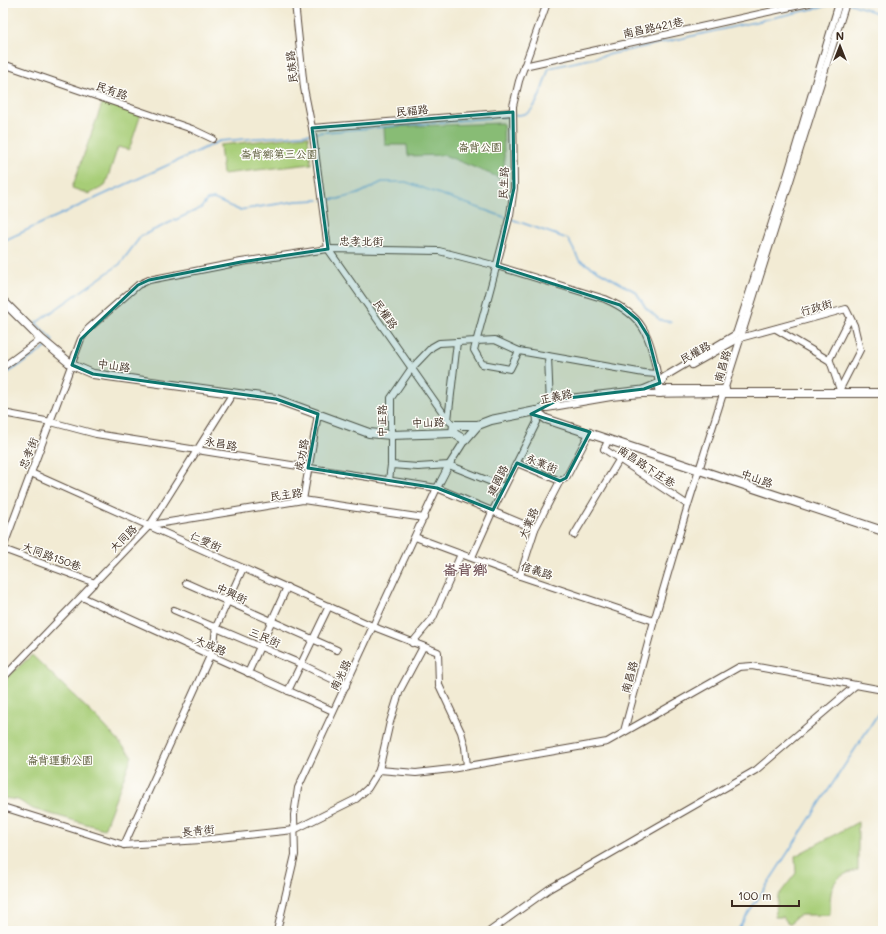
<svg xmlns="http://www.w3.org/2000/svg" width="886" height="934" font-family="Mali,'LXGW WenKai TC',sans-serif">
	<style>
		.green { fill: #a7cd77; stroke: #717c4a }
		.lines { fill: none; stroke-linecap: round; stroke-linejoin: round }
		.stream { stroke: #69a7db; stroke-width: 1.5 }
		.minor-casing { stroke: #564739; stroke-width: 8 }
		.major-casing { stroke: #564739; stroke-width: 10 }
		.minor { stroke: #fff; stroke-width: 6 }
		.major { stroke: #fff; stroke-width: 8 }
		.marked { fill: #0f766e; fill-opacity: 0.2; stroke: #0f766e; stroke-width: 3; stroke-linejoin: round }
		.labels { text-anchor: middle; dominant-baseline: central; stroke-width: 3; stroke-linejoin: round; paint-order: stroke }
		.street-label { font-size: 11px; fill: #3b2a1e; stroke: #fdfcf7 }
		.park-label { font-size: 11px; fill: #5b5b39; stroke: #fdfcf7 }
		.district-label { font-size: 15px; font-weight: bold; fill: #6e4e54; stroke: #fdfcf7 }
	</style>
	<rect width="100%" height="100%" fill="#fdfcf7"/>
	<filter id="ink" filterUnits="userSpaceOnUse"><feTurbulence type="fractalNoise" baseFrequency=".025" numOctaves="2"/><feDisplacementMap in="SourceGraphic" scale="8" xChannelSelector="R" yChannelSelector="G"/><feConvolveMatrix kernelMatrix="1 2 1 2 8 2 1 2 1" color-interpolation-filters="sRGB"/></filter>
	<filter id="wash" filterUnits="userSpaceOnUse"><feTurbulence type="fractalNoise" baseFrequency=".012" numOctaves="4" result="noise"/><feDisplacementMap in="SourceGraphic" scale="16" xChannelSelector="R" yChannelSelector="G"/><feGaussianBlur stdDeviation="0.9" result="paint"/><feColorMatrix in="noise" values="0 0 0 0 0 0 0 0 0 0 0 0 0 0 0 0 0 1.4 0 .05"/><feComposite in="paint" operator="in"/></filter>
	<g filter="url(#wash)">
		<rect width="100%" height="100%" fill="#f2ebd4"/>
		<g class="green">
			<polygon points="103,101 141,114 129,150 118,147 105,186 89,194 72,188"/>
			<polygon points="503,123 505,180 444,155 408,156 407,145 385,145 384,127"/>
			<polygon points="308,136 311,164 223,174 220,145"/>
			<polygon points="32,655 101,722 132,756 104,829 33,809 18,800 3,798 3,681"/>
			<path d="M 858,822 L 858,870 C 830,876 830,889 830,915 L 801,915 L 794,918 L 791,924 L 787,922 L 783,917 L 775,917 L 778,896 L 796,873 L 795,856 Z"/>
		</g>
		<g class="lines">
			<g class="stream">
				<polyline points="849,3 883,15"/>
				<path d="M 515,115 C 520,115 526,115 530,111 C 539,104 545,79 549,68 L 826,6 L 830,3"/>
				<polyline points="314,133 511,116"/>
				<polyline points="323,200 338,199 358,194 382,182 406,182 507,218"/>
				<polyline points="511,219 568,239 579,260 636,292 646,308 660,320 671,322"/>
				<polyline points="3,241 220,141 310,134"/>
				<polyline points="51,343 53,340 36,323 120,264 141,236 201,208 207,200 214,199 239,210 297,201 319,200"/>
				<polyline points="3,376 47,347"/>
				<polyline points="737,931 883,706"/>
			</g>
		</g>
	</g>
	<g filter="url(#ink)">
		<g class="lines">
			<g class="minor-casing">
				<g id="minor">
					<polyline points="295,3 304,88 312,128 328,249 448,420 454,425"/>
					<polyline points="3,64 192,129 213,139"/>
					<polyline points="524,66 809,3"/>
					<polyline points="312,128 513,112"/>
					<polyline points="776,329 830,361 840,390"/>
					<polyline points="519,351 510,369 482,364 474,350 510,215 514,188 513,106 519,81 547,3"/>
					<polyline points="548,356 644,373 657,374"/>
					<polyline points="829,360 850,318"/>
					<polyline points="692,365 740,338 846,309 854,325 860,350 840,389"/>
					<polyline points="3,367 41,339"/>
					<polyline points="660,383 664,377 736,334 788,173 839,3"/>
					<polyline points="658,389 726,389"/>
					<polyline points="641,394 644,389 663,381"/>
					<polyline points="547,408 611,397 641,394 724,393"/>
					<polyline points="536,411 560,399 647,389"/>
					<polyline points="3,413 51,422 96,434 437,488 535,529"/>
					<polyline points="448,420 457,342"/>
					<polyline points="609,439 604,449 688,505"/>
					<polyline points="517,463 560,481"/>
					<polyline points="391,465 418,467 449,465 504,487"/>
					<polyline points="31,473 379,629 438,652 439,685 461,732 465,747 467,766"/>
					<polyline points="389,480 391,465 391,398 411,369 432,347 439,343 495,340 519,351 548,356 550,406"/>
					<polyline points="560,481 566,478 590,432"/>
					<polyline points="303,500 318,414"/>
					<polyline points="151,525 303,500 424,518"/>
					<polyline points="574,535 619,460"/>
					<polyline points="415,537 520,576 654,621"/>
					<path d="M 3,548 L 81,339 L 88,329 L 138,285 L 149,280 L 241,262 L 328,249 L 439,251 L 497,266 L 605,299 C 644,316 649,334 657,373 C 658,380 660,386 660,394"/>
					<polyline points="3,549 95,583"/>
					<polyline points="472,557 493,510 537,422 536,411"/>
					<polyline points="520,576 535,529 560,481"/>
					<polyline points="186,583 337,650"/>
					<polyline points="82,597 333,711"/>
					<polyline points="174,610 301,664 346,686"/>
					<polyline points="412,643 433,618 461,554"/>
					<polyline points="248,673 287,587"/>
					<polyline points="3,678 150,525 233,393"/>
					<polyline points="288,691 329,606"/>
					<polyline points="624,731 654,621 688,505 846,3"/>
					<polyline points="379,770 416,773 451,769 607,742 739,667 752,666 883,690"/>
					<polyline points="3,807 124,845 201,840 294,830 356,799 368,788 379,770 390,722 400,690 423,647"/>
					<polyline points="124,845 210,656 214,645 216,627 243,568"/>
					<polyline points="277,931 295,855 294,815 298,788 437,488 449,465 465,440"/>
					<polyline points="490,931 549,889 756,770 856,685"/>
				</g>
			</g>
			<g class="major-casing">
				<g id="major">
					<polyline points="3,301 41,339 72,365 93,374 276,399 369,433 391,435 453,433"/>
					<polyline points="724,393 883,393"/>
					<polyline points="453,433 454,425 478,425 491,420 536,411 546,419 883,531"/>
					<polyline points="453,433 465,440 478,425"/>
				</g>
			</g>
			<use href="#minor" class="minor"/>
			<use href="#major" class="major"/>
		</g>
	</g>
	<path class="marked" d="M 513,112 L 514,188 L 497,266 L 620,305 L 638,320 L 648,336 L 660,383 L 644,389 L 560,399 L 531,414 L 590,432 L 566,478 L 560,481 L 517,463 L 493,510 L 437,488 L 308,468 L 318,414 L 276,399 L 93,374 L 72,365 L 81,339 L 138,285 L 149,280 L 241,262 L 328,249 L 312,128 Z"/>
	<g class="labels">
		<g class="street-label">
			<text transform="translate(653 27) rotate(-12)">南昌路421巷</text>
			<text transform="translate(291 67) rotate(-96)">民族路</text>
			<text transform="translate(112 90) rotate(19)">民有路</text>
			<text transform="translate(412 110) rotate(-5)">民福路</text>
			<text transform="translate(503 183) rotate(-87)">民生路</text>
			<text x="361" y="240">忠孝北街</text>
			<text transform="translate(816 307) rotate(-16)">行政街</text>
			<text transform="translate(386 314) rotate(55)">民權路</text>
			<text transform="translate(695 352) rotate(-29)">民權路</text>
			<text transform="translate(114 365) rotate(8)">中山路</text>
			<text transform="translate(722 366) rotate(-74)">南昌路</text>
			<text transform="translate(556 396) rotate(-12)">正義路</text>
			<text transform="translate(381 421) rotate(-90)">中正路</text>
			<text transform="translate(428 422) rotate(-2)">中山路</text>
			<text transform="translate(221 443) rotate(10)">永昌路</text>
			<text transform="translate(28 453) rotate(-68)">忠孝街</text>
			<text transform="translate(301 455) rotate(-80)">成功路</text>
			<text transform="translate(542 463) rotate(22)">永業街</text>
			<text transform="translate(647 466) rotate(33)">南昌路下庄巷</text>
			<text transform="translate(757 478) rotate(20)">中山路</text>
			<text transform="translate(497 480) rotate(-63)">建國路</text>
			<text transform="translate(286 494) rotate(-7)">民主路</text>
			<text transform="translate(528 523) rotate(-67)">大業路</text>
			<text transform="translate(123 538) rotate(-45)">大同路</text>
			<text transform="translate(206 541) rotate(24)">仁愛街</text>
			<text transform="translate(52 556) rotate(20)">大同路150巷</text>
			<text transform="translate(537 570) rotate(18)">信義路</text>
			<text transform="translate(232 593) rotate(25)">中興街</text>
			<text transform="translate(265 637) rotate(23)">三民街</text>
			<text transform="translate(211 645) rotate(24)">大成路</text>
			<text transform="translate(340 675) rotate(-64)">南光路</text>
			<text transform="translate(629 677) rotate(-75)">南昌路</text>
			<text transform="translate(198 830) rotate(-6)">長青街</text>
		</g>
		<g class="park-label">
			<text x="480" y="146">崙背公園</text>
			<text x="279" y="153">崙背鄉第三公園</text>
			<text x="60" y="759">崙背運動公園</text>
		</g>
		<g class="district-label">
			<text x="465" y="569">崙背鄉</text>
		</g>
	</g>
	<rect width="886" height="934" fill="none" stroke="#fdfcf7" stroke-width="16"/>
	<g transform="translate(840 46)" stroke="#fdfcf7" stroke-width="3" paint-order="stroke">
	<path d="M0-3L7 15L0 10L-7 15Z" fill="#3b2a1e"/>
	<text y="-6" font-size="11" font-weight="bold" text-anchor="middle" fill="#3b2a1e">N</text>
	</g>
	<path d="M732 900v6h67v-6" fill="none" stroke="#3b2a1e" stroke-width="2"/>
	<text x="738" y="900" font-size="12" fill="#3b2a1e" stroke="#fdfcf7" stroke-width="3" paint-order="stroke">100 m</text>
</svg>
